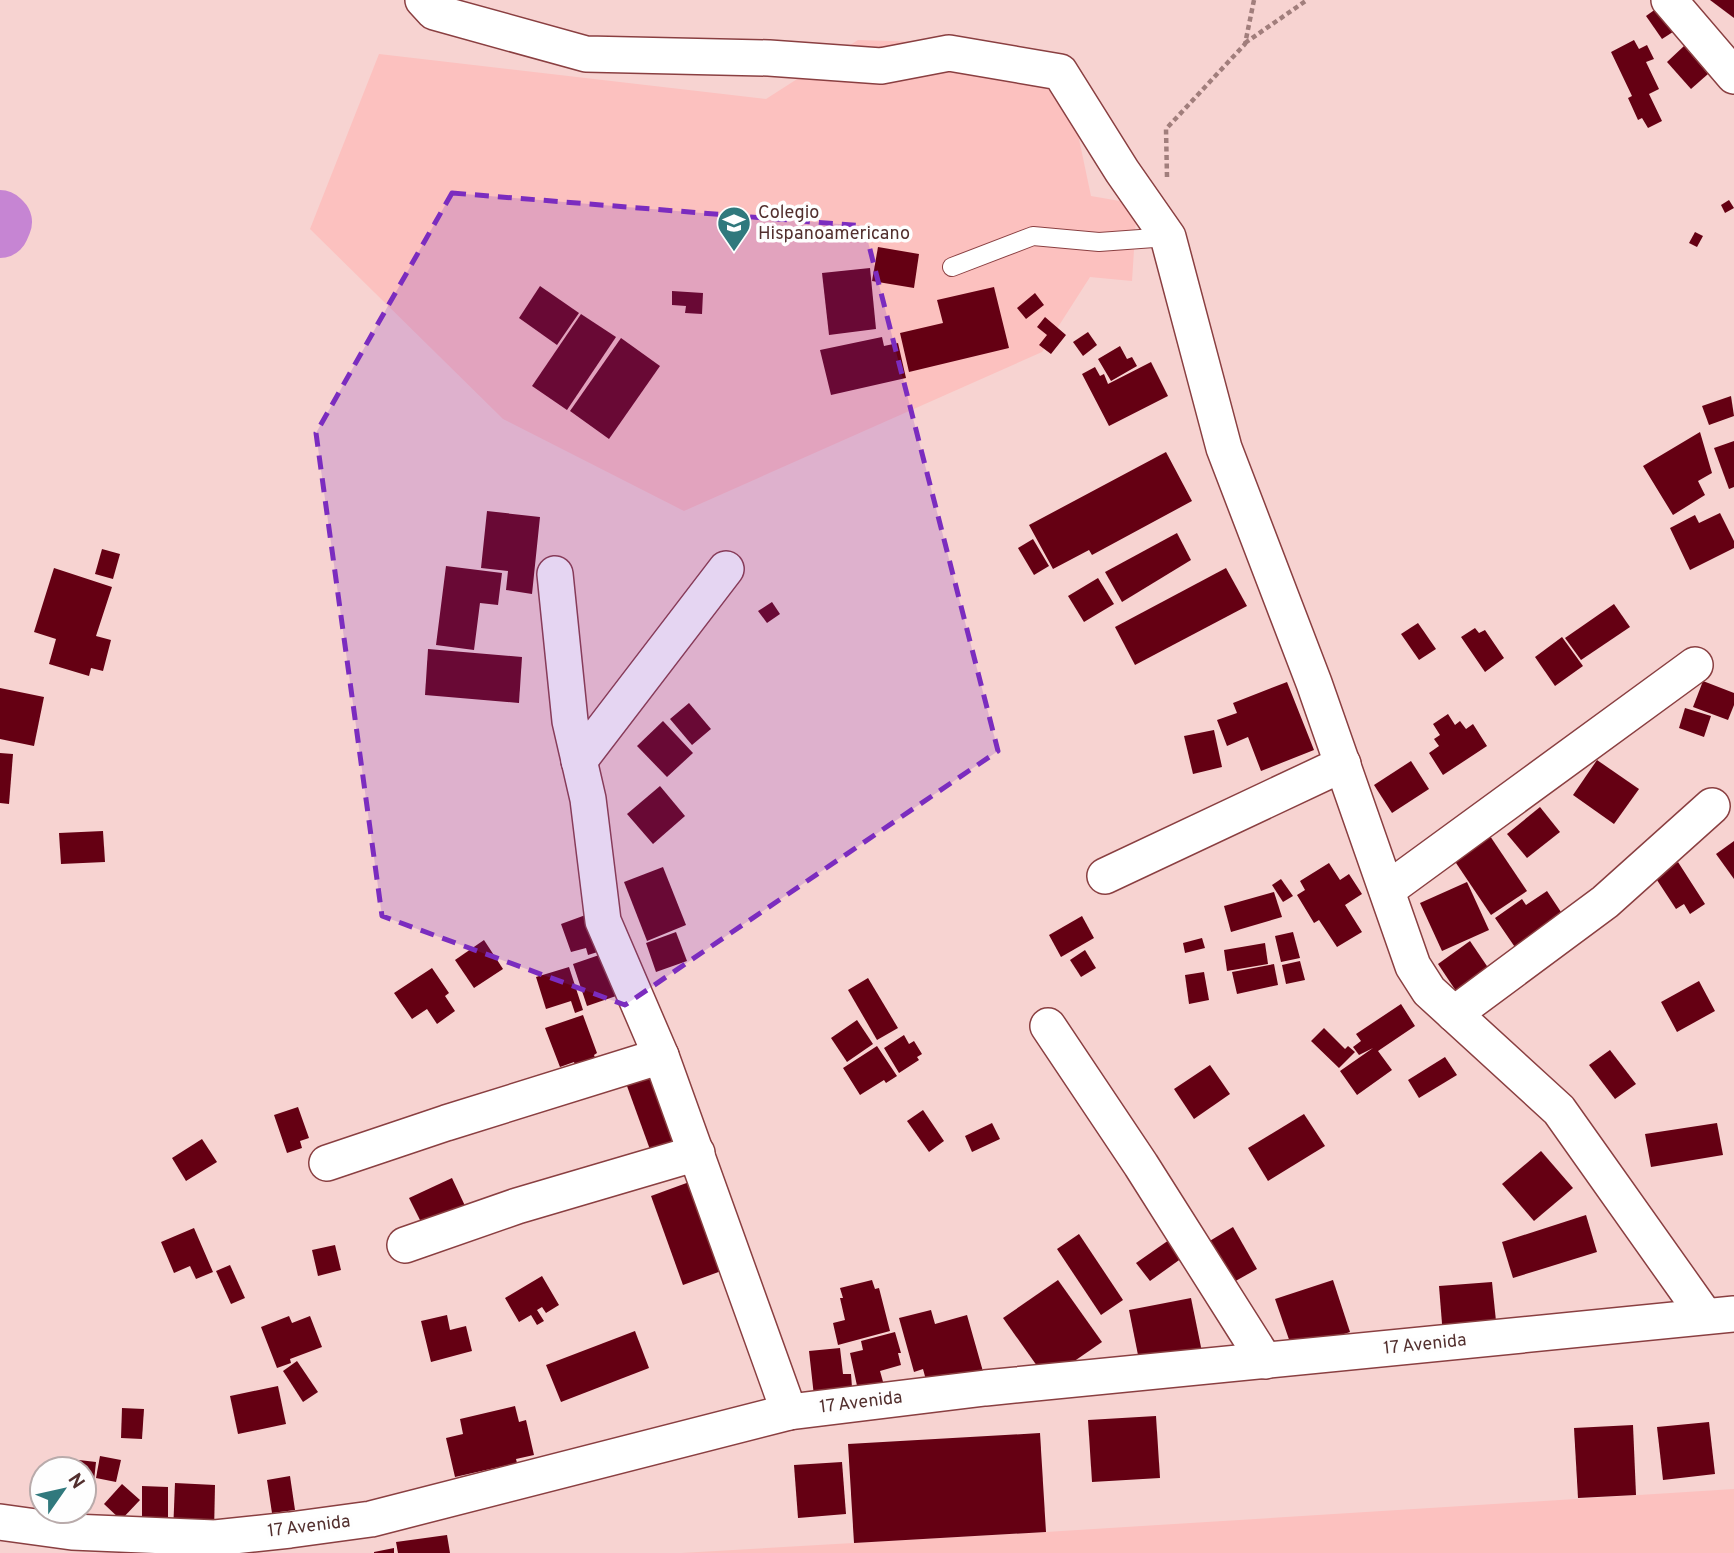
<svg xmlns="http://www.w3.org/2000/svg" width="1734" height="1553" font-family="Overpass,sans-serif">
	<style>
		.built { fill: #fcc1bf }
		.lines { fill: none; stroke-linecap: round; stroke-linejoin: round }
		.river { stroke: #c685d3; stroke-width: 58 }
		.building { fill: #650013 }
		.lane-casing { stroke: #8a3f41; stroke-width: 20 }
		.street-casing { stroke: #8a3f41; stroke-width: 38 }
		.path { stroke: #a17e7c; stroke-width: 4.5; stroke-dasharray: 5 3.5; stroke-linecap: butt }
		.lane { stroke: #fff; stroke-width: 18 }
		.street { stroke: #fff; stroke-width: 35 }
		.marked { fill: #7b2cbf; fill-opacity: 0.2; stroke: #7b2cbf; stroke-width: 5; stroke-dasharray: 14 9; stroke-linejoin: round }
		.labels { text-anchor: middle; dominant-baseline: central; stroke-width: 7; stroke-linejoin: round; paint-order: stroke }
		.poi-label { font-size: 18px; fill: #522f2e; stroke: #fefefe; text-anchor: start }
		.street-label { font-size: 18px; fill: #522f2e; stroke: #fefefe }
	</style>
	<rect width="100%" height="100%" fill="#f7d3d1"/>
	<g class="built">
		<polygon points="858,40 1018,45 1071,101 1091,196 1137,204 1132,281 1090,277 1042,352 684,511 503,419 310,229 379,54 766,99"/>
		<polygon points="1734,1489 1734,1553 681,1553 1046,1532"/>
	</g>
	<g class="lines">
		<polyline class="river" points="0,219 3,222 0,229"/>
	</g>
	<g class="building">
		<polygon points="1710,0 1734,0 1734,18"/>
		<polygon points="1660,6 1676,30 1662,39 1646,16"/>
		<polygon points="1634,40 1639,49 1647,45 1654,59 1646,62 1659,89 1649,94 1662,121 1648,128 1642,118 1638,120 1628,98 1632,96 1611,52"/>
		<polygon points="1684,46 1708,74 1691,89 1667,62"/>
		<polygon points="1729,200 1734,208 1725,213 1721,205"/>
		<polygon points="1695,232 1703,236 1697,247 1689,243"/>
		<polygon points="878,247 919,254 914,288 872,281"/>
		<polygon points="870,268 876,329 829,335 822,273"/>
		<polygon points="540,286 579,313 557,345 519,318"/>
		<polygon points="994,287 1009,348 909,372 900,333 943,323 937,300"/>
		<polygon points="672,291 703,293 702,314 685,313 686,306 672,305"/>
		<polygon points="1035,293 1044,305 1026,319 1017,308"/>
		<polygon points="581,314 616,337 567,410 532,386"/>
		<polygon points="1045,317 1066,335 1051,354 1039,345 1047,335 1037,327"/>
		<polygon points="1088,332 1097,345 1083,356 1073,342"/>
		<polygon points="882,337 884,346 898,343 906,378 831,395 820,350"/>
		<polygon points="621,338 660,366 609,439 570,411"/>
		<polygon points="1120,346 1127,359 1132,357 1137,366 1111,381 1098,359"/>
		<polygon points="1151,362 1168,396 1109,426 1082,374 1095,367 1100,376 1104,374 1108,384"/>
		<polygon points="1731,396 1734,416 1709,425 1702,406"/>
		<polygon points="1700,432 1712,473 1698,481 1705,495 1673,515 1643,466"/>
		<polygon points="1734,441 1734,487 1729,489 1714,448"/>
		<polygon points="1166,452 1192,501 1092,555 1089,550 1053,569 1029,525"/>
		<polygon points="487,511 540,517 532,594 506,590 508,571 481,568"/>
		<polygon points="1720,513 1734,541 1734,548 1690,570 1670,528 1695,515 1699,523"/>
		<polygon points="1177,533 1191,560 1122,602 1105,572"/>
		<polygon points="1033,539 1049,566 1034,575 1018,548"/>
		<polygon points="102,549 120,554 113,579 95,574"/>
		<polygon points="446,566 502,573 498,605 480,603 474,650 436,645"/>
		<polygon points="54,568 112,587 96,636 111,640 103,671 91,668 89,676 49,664 56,639 34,632"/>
		<polygon points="1226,568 1247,606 1135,665 1115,627"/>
		<polygon points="1098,578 1114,604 1084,622 1068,596"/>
		<polygon points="772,602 780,614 767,623 758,611"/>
		<polygon points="1614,604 1630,627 1581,660 1565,638"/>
		<polygon points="1418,623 1436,649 1419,660 1401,634"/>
		<polygon points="1475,628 1479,633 1485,630 1504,658 1485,672 1461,637"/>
		<polygon points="1562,637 1583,666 1555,686 1535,657"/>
		<polygon points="428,649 522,657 519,703 425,695"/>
		<polygon points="1703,681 1734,693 1734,705 1728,720 1693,707"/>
		<polygon points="1287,682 1314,750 1261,771 1248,737 1227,746 1217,720 1237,713 1233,703"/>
		<polygon points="0,688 44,697 34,746 0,739"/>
		<polygon points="689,703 711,729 692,745 670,719"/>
		<polygon points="1685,708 1711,716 1704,737 1679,728"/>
		<polygon points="1448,714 1455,725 1460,721 1466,729 1473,724 1487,746 1443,775 1429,753 1439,746 1434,739 1440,735 1433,724"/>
		<polygon points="663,721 693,753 667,777 637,746"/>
		<polygon points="1214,730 1222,767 1193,774 1184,736"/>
		<polygon points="0,753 13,754 9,804 0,803"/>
		<polygon points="1597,760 1639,789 1614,824 1573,795"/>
		<polygon points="1411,761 1429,789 1392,813 1374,785"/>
		<polygon points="660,786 685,816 653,844 627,814"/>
		<polygon points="1540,807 1560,832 1527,858 1507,834"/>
		<polygon points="103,831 105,862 61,864 59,833"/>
		<polygon points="1488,833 1527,891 1491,915 1452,857"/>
		<polygon points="1734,841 1734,879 1716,854"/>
		<polygon points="1678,862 1705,904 1690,914 1684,904 1676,909 1655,877"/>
		<polygon points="1329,863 1340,880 1349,874 1362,894 1345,905 1362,932 1337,947 1319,920 1314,923 1297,895 1305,890 1300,881"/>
		<polygon points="663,867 686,925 647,941 624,882"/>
		<polygon points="1281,879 1293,896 1283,902 1272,885"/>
		<polygon points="1467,882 1489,930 1442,951 1420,903"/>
		<polygon points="1547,891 1567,921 1521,956 1495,918 1522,899 1526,905"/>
		<polygon points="1274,892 1282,917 1231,932 1224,906"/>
		<polygon points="591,913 604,950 588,955 586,948 571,952 561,924"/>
		<polygon points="1082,916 1094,938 1061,957 1049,935"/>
		<polygon points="676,932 687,961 656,972 646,943"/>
		<polygon points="1293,932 1300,958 1281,962 1275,936"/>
		<polygon points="1202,938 1205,948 1185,953 1183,943"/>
		<polygon points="484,940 503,969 474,988 455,960"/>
		<polygon points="1470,941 1491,972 1458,994 1438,964"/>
		<polygon points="1265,943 1268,964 1227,971 1224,950"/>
		<polygon points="1085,950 1096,968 1081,977 1070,960"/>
		<polygon points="605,953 619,995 587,1006 573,964"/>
		<polygon points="1300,961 1305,980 1286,984 1282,965"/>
		<polygon points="1274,964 1278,985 1237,994 1232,972"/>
		<polygon points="569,967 583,1010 575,1013 571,1001 546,1009 536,977"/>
		<polygon points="432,968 449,993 445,996 455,1011 437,1024 427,1009 412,1019 394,993"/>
		<polygon points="1204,972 1209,1000 1189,1004 1185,975"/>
		<polygon points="868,978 898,1028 877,1040 848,990"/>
		<polygon points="1699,981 1715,1011 1677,1032 1661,1002"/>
		<polygon points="1401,1004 1415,1026 1378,1051 1392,1070 1357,1095 1340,1071 1373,1048 1359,1055 1353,1047 1361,1041 1356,1034"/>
		<polygon points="583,1015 597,1053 594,1055 597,1063 577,1070 574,1062 560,1067 545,1028"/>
		<polygon points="857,1020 873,1044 847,1062 831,1038"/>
		<polygon points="1324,1028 1345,1049 1348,1046 1355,1052 1339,1068 1311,1041"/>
		<polygon points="904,1035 909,1044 914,1041 922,1054 917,1057 919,1060 899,1073 884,1048"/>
		<polygon points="877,1046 897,1076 886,1083 884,1080 860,1095 843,1068"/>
		<polygon points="1610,1050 1636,1084 1615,1099 1589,1065"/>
		<polygon points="1445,1057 1457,1075 1419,1098 1408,1080"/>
		<polygon points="658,1063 686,1143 652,1155 623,1075"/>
		<polygon points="1210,1065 1230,1094 1194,1119 1174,1089"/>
		<polygon points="298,1107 309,1138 300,1141 302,1148 287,1153 274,1115"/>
		<polygon points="923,1110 944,1141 929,1152 907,1121"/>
		<polygon points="1304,1114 1325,1146 1268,1181 1248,1148"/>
		<polygon points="992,1123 1000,1139 972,1152 965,1136"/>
		<polygon points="1717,1123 1723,1155 1651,1167 1645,1134"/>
		<polygon points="202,1139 217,1162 186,1181 172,1158"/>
		<polygon points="1541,1151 1573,1188 1534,1221 1502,1184"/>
		<polygon points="452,1178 466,1208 424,1228 409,1198"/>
		<polygon points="692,1181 724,1270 683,1285 651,1196"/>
		<polygon points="1586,1215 1597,1252 1513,1278 1502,1242"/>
		<polygon points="1233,1227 1257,1269 1232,1283 1208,1242"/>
		<polygon points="194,1228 213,1272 196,1279 190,1266 174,1273 161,1242"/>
		<polygon points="1079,1234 1123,1300 1101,1315 1057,1249"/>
		<polygon points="1169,1240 1182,1258 1150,1281 1136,1263"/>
		<polygon points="335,1245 341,1270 318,1276 312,1250"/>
		<polygon points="230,1265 245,1298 231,1304 216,1271"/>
		<polygon points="542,1276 559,1305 546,1313 542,1307 537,1310 544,1321 537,1325 531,1315 519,1322 505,1298"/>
		<polygon points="872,1280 875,1289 879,1288 890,1331 838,1345 833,1323 845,1320 840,1298 843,1298 840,1288"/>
		<polygon points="1058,1280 1102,1342 1047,1380 1003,1318"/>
		<polygon points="1333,1280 1350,1332 1293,1351 1275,1299"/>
		<polygon points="1492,1282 1497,1331 1443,1336 1439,1286"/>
		<polygon points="1191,1298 1203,1357 1141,1370 1129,1310"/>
		<polygon points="931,1310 935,1324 967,1315 984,1375 929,1391 923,1369 914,1372 899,1318"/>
		<polygon points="447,1315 450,1330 466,1326 472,1351 431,1362 421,1321"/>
		<polygon points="289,1316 292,1323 310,1316 322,1347 290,1359 291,1363 277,1368 261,1327"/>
		<polygon points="635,1331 649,1368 561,1402 546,1365"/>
		<polygon points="895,1332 901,1353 898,1353 901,1365 880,1371 885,1389 859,1395 850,1353 863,1350 861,1341"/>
		<polygon points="840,1348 843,1374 851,1374 853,1401 815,1405 809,1351"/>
		<polygon points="297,1361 318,1392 303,1402 283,1371"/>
		<polygon points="278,1386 286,1424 238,1434 230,1396"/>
		<polygon points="515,1406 519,1422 526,1420 534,1455 516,1459 517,1463 455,1477 446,1438 463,1434 460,1419"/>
		<polygon points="122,1408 144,1409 142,1439 121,1438"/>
		<polygon points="1156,1416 1160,1478 1092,1482 1088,1420"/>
		<polygon points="1709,1422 1715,1474 1663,1480 1657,1427"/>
		<polygon points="1633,1425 1636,1495 1578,1498 1574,1428"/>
		<polygon points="1040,1433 1046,1532 854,1543 848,1444"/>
		<polygon points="100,1456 121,1460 116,1482 96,1478"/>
		<polygon points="79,1460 96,1462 93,1490 84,1489 84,1469 78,1469"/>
		<polygon points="842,1462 846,1514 798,1518 794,1465"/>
		<polygon points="290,1476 295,1510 272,1513 267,1480"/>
		<polygon points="175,1483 215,1485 214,1534 173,1533"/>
		<polygon points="122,1484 140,1500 121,1520 104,1504"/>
		<polygon points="142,1486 168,1487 168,1530 142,1530"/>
		<polygon points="447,1535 450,1553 398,1553 396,1542"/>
		<polygon points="394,1548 394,1553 374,1553 374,1552"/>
	</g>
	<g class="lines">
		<g class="lane-casing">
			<polyline id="lane" points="952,267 1033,236 1099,242 1168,237"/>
		</g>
		<g class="street-casing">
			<g id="street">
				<polyline points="423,0 434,12 586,54 769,58 881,66 949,53 1060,72 1122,171 1168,237 1224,448 1314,683 1413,966 1429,991 1559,1110 1705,1316"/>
				<polyline points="1669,0 1734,76"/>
				<polyline points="555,574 570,721 588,799 603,921 661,1056 789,1412"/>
				<polyline points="579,761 726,569"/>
				<polyline points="1105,876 1343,764"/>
				<polyline points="1387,890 1695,665"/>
				<polyline points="1454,1014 1605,902 1712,806"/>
				<polyline points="1048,1026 1141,1165 1265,1361"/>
				<polyline points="327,1163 446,1123 661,1056"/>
				<polyline points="405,1245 517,1206 697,1153"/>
				<polyline points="0,1522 72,1532 215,1538 290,1530 371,1519 789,1412 985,1388 1734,1314"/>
			</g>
		</g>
		<g class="path">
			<polyline points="1245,43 1307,0"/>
			<polyline points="1167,177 1166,129 1245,44 1254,0"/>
		</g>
		<use href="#lane" class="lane"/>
		<use href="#street" class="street"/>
	</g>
	<path class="marked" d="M 452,193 L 864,226 L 998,751 L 625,1005 L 382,916 L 316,433 Z"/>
	<defs>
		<g id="university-pin" transform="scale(1.75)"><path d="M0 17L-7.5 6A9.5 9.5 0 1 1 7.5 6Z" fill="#30797d" stroke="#fefefe"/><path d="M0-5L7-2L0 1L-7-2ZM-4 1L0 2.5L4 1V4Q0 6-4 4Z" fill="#fff"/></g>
	</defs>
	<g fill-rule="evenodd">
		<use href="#university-pin" x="734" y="223"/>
	</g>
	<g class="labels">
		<g class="poi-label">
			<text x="758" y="213">Colegio<tspan x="758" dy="21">Hispanoamericano</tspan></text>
		</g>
		<g class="street-label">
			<text transform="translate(1425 1345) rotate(-6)">17 Avenida</text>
			<text transform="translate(861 1403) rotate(-7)">17 Avenida</text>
			<text transform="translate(309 1527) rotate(-7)">17 Avenida</text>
		</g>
	</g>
	<g transform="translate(63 1490) rotate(56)"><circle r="33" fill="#fefefe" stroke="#b9abab" stroke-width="2"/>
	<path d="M0-5L12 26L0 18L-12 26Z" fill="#30797d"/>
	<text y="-10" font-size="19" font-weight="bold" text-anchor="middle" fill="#522f2e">N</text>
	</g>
</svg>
